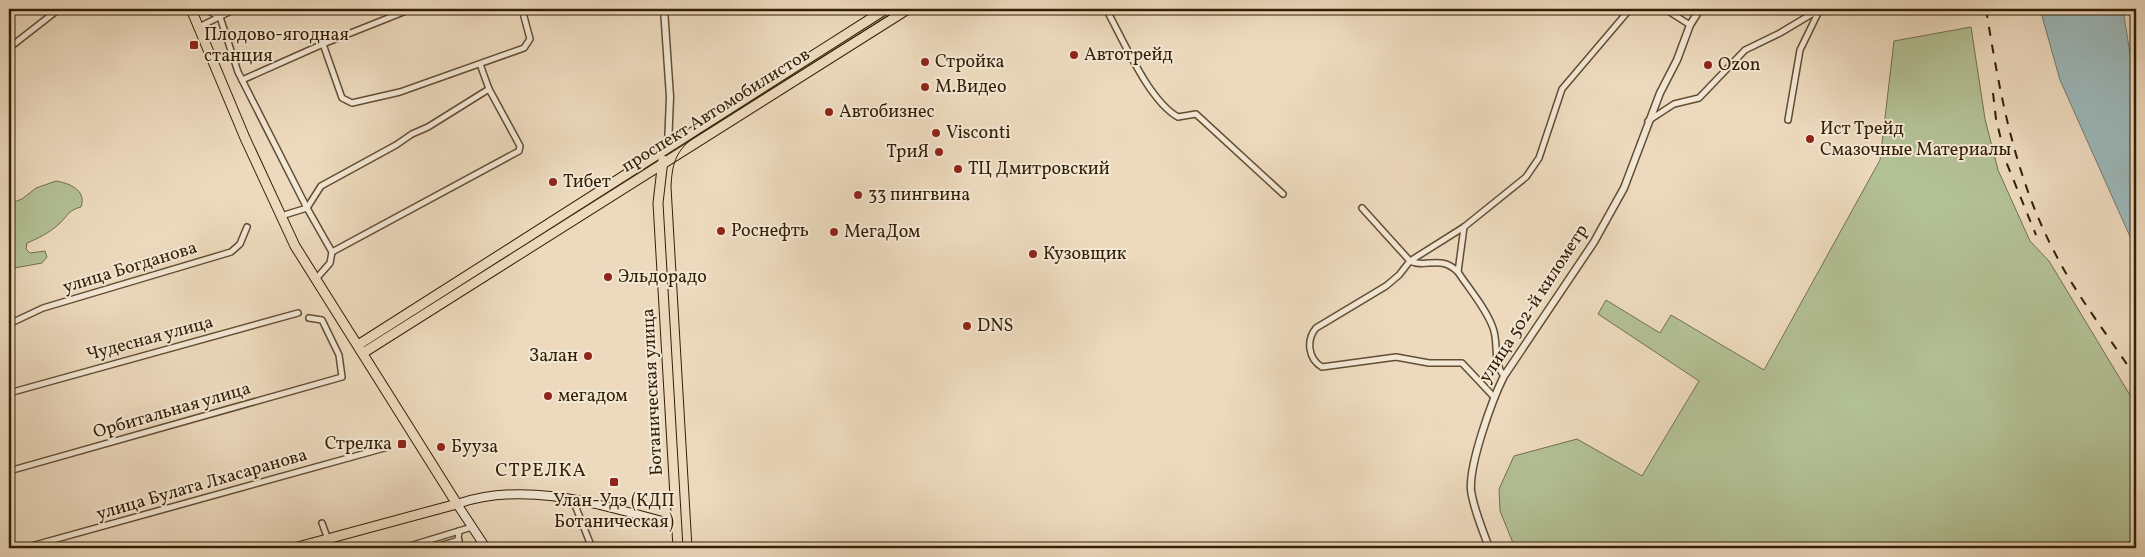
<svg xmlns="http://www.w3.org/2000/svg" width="2145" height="557" font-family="Vollkorn,serif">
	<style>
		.green { fill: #b3c195; stroke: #73704c }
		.water { fill: #9cb8ba; stroke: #727b71 }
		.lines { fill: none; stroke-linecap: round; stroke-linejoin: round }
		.minor-casing { stroke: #624e32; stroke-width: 8 }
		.tertiary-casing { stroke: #624e32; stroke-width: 9 }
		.secondary-casing { stroke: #331f03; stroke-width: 10 }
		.primary-casing { stroke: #331f03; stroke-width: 11 }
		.minor { stroke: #f3e7d5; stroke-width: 5 }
		.tertiary { stroke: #f3e7d5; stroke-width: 6 }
		.secondary { stroke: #f3e7d5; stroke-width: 8 }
		.primary { stroke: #eddabe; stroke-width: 9 }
		.tram { stroke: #331f03; stroke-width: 1 }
		.rail { stroke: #331f03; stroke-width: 2; stroke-dasharray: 9 9; stroke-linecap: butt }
		.poi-dot { fill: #8f2418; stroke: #f3e7d5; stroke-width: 2 }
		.labels { text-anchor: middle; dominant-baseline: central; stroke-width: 4; stroke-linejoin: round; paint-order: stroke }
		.poi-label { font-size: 18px; fill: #331f03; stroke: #f3e7d5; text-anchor: start }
		.street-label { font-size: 18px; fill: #331f03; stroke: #f3e7d5 }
		.neighbourhood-label { font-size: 19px; letter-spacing: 1px; fill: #331f03; stroke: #f3e7d5 }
	</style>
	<rect width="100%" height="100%" fill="#eddabe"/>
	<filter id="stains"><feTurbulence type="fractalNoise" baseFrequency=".004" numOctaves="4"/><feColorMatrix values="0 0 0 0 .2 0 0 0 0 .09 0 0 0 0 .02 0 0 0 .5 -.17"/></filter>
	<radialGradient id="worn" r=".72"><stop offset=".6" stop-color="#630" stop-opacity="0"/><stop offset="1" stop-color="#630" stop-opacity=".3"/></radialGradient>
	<g class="green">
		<polygon points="1971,27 1985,119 1998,170 2030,241 2049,261 2136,405 2136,548 1515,548 1500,511 1499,489 1514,456 1577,439 1642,476 1699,381 1598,314 1606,300 1660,333 1671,315 1764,370 1880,160 1894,41"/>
		<path d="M 56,181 C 69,183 87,190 81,207 C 67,211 69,215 59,224 C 49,233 39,238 27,243 L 26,249 L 30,253 L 45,251 L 47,257 L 42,263 L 9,269 L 9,204 L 22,199 L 36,188 Z"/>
	</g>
	<polygon class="water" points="2040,9 2125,9 2124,16 2136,91 2136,250 2060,80"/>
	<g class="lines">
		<g class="minor-casing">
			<g id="minor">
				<polyline points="205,9 220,17 238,72 307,208 281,216"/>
				<path d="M 1106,9 C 1123,39 1148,100 1178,117 L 1196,114 L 1283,194"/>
				<polyline points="1665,9 1690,25"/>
				<polyline points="199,27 235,9"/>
				<polyline points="323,44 342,98 352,103 400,92 524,48 530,39 522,9"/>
				<polyline points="9,48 59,9"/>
				<polyline points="480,64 489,89 520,146 519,151 332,252 307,208 321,186 396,145 412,134 428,127 489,89"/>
				<polyline points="242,80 323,44 411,9"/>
				<polyline points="1788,120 1800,50 1819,11"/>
				<polyline points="1648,121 1674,104 1699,98 1745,50 1780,33 1820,9"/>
				<path d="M 1362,208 L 1410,261 C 1426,269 1440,254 1458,272 C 1469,289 1486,308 1493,328 C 1499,344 1492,361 1504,376"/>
				<polyline points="1458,272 1464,227"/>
				<polyline points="315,280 330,263 332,252"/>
				<polyline points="9,324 43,308 231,252 240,244 247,227"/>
				<polyline points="9,393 298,313"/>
				<path d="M 1494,397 L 1462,363 L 1429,363 L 1396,357 L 1322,367 C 1308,359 1306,340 1316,328 L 1386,286 L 1399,275 L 1410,261 L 1464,227 L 1526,177 L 1539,158 L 1562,89 L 1630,9"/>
				<polyline points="9,471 342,377 339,355 322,320 309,318"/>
				<polyline points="573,500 592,548"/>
				<polyline points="322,523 331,548"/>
				<polyline points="24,548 388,447"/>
				<polyline points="403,548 472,527"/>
				<polyline points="433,548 459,540"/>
				<polyline points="457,548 459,531"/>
			</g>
		</g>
		<g class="tertiary-casing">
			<g id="tertiary">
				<polyline points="664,9 670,97 668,146"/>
				<path d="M 1489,548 C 1483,530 1473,508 1471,490 C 1469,464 1492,400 1504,376 L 1594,242 L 1624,188 L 1660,93 L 1677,60 L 1690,25 L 1700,9"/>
			</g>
		</g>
		<g class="secondary-casing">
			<path id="secondary" d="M 486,548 L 457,504 C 528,479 607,507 677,525"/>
		</g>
		<g class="primary-casing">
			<g id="primary">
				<polyline points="191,9 245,138 295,246 457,504 294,548"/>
				<polyline points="663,160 658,203 678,548"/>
				<polyline points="358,345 886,9"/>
				<polyline points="363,353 908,9"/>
			</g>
		</g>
		<use href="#minor" class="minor"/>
		<use href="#tertiary" class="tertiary"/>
		<use href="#secondary" class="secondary"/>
		<use href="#primary" class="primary"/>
		<path class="tram" d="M 692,548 L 671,187 C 672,165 675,152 693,138 L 899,9"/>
		<g class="rail">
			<path d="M 1986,9 C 2000,95 2015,179 2057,257 C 2079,299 2110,338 2136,378"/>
			<polyline points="1993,93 1996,119 2007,164 2036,235"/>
		</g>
	</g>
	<g class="poi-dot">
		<rect x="189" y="40" width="10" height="10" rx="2.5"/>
		<circle cx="1074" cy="55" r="5"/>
		<circle cx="925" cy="62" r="5"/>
		<circle cx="1708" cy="65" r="5"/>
		<circle cx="925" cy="87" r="5"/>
		<circle cx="829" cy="112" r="5"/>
		<circle cx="936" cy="133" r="5"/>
		<circle cx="1810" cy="139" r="5"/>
		<circle cx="939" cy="152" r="5"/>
		<circle cx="958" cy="169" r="5"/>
		<circle cx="553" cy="182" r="5"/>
		<circle cx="858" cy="195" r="5"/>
		<circle cx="721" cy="231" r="5"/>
		<circle cx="834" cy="232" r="5"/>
		<circle cx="1033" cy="254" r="5"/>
		<circle cx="608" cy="277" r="5"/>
		<circle cx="967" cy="326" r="5"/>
		<circle cx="588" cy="356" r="5"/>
		<circle cx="548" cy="396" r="5"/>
		<rect x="397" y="439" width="10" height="10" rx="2.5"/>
		<circle cx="441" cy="447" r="5"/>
		<rect x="609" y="477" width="10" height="10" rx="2.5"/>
	</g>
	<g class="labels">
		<g class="poi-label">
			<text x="204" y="35">Плодово-ягодная<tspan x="204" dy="21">станция</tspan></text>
			<text x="1084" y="55">Автотрейд</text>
			<text x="935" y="62">Стройка</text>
			<text x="1718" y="65">Ozon</text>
			<text x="935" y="87">М.Видео</text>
			<text x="839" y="112">Автобизнес</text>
			<text x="1820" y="129">Ист Трейд<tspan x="1820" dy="21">Смазочные Материалы</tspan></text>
			<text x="946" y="133">Visconti</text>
			<text x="929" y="152" text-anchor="end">ТриЯ</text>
			<text x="968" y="169">ТЦ Дмитровский</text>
			<text x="563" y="182">Тибет</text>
			<text x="868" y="195">33 пингвина</text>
			<text x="731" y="231">Роснефть</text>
			<text x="844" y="232">МегаДом</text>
			<text x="1043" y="254">Кузовщик</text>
			<text x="618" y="277">Эльдорадо</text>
			<text x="977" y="326">DNS</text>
			<text x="578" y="356" text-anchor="end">Залан</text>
			<text x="558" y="396">мегадом</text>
			<text x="392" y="444" text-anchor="end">Стрелка</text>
			<text x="451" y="447">Бууза</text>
			<text x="614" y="501" text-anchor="middle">Улан-Удэ (КДП<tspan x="614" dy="21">Ботаническая)</tspan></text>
		</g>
		<g class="street-label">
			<text transform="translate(716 111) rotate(-32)">проспект Автомобилистов</text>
			<text transform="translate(130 268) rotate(-17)">улица Богданова</text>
			<text transform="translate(1534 304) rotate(-57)">улица 502-й километр</text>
			<text transform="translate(150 339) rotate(-15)">Чудесная улица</text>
			<text transform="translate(653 392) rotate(-93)">Ботаническая улица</text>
			<text transform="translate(172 411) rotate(-16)">Орбитальная улица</text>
			<text transform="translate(202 485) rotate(-16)">улица Булата Лхасаранова</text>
		</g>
		<g class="neighbourhood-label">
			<text x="541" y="471">СТРЕЛКА</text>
		</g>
	</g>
	<rect width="2145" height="557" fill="none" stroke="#eddabe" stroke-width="30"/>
	<rect x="10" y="10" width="2125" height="537" fill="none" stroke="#331f03" stroke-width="2.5"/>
	<rect x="15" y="15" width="2115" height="527" fill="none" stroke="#331f03"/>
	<rect width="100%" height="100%" filter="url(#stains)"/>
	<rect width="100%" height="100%" fill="url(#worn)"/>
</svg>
